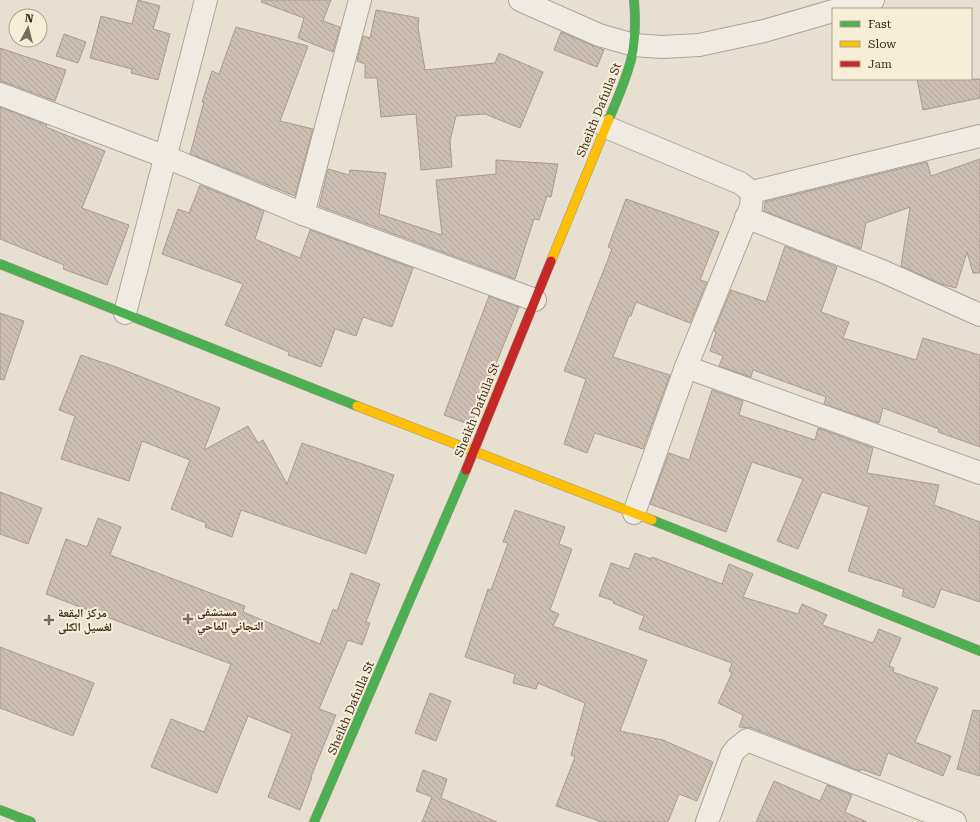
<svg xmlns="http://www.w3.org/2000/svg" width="980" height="822" font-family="'Roboto Serif','Noto Naskh Arabic',serif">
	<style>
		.building { fill: url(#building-back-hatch); stroke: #a89c90 }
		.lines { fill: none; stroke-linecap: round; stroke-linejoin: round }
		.street-casing { stroke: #ada599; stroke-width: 24 }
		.fast-casing { stroke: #9c958a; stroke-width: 10 }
		.slow-casing { stroke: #9c958a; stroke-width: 10 }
		.jam-casing { stroke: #9c958a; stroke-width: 10 }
		.street { stroke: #efebe3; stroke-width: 22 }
		.fast { stroke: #4caf50; stroke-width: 9 }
		.slow { stroke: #ffc107; stroke-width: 9 }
		.jam { stroke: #c62828; stroke-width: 9 }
		.poi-dot { fill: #786c5e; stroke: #f7eed8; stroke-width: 1.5 }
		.labels { text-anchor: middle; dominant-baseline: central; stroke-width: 4; stroke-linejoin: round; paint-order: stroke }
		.street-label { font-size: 12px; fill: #3d2e20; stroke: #f7eed8 }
		.poi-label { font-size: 12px; font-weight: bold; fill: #3d2e20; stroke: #f7eed8; text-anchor: start }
	</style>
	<defs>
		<pattern id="building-back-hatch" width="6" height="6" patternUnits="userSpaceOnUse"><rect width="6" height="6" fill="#cbbfb2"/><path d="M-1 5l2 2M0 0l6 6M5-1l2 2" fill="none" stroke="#afa499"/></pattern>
	</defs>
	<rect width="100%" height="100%" fill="#e7e0d1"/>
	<g class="building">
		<polygon points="138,0 160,6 153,29 170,34 158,80 131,73 132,69 90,58 101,16 132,24"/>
		<polygon points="262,0 331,0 323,21 340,27 333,52 298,38 304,18 261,2"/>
		<polygon points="376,10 419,18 418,27 425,70 495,63 499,53 543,72 520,128 485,114 456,116 450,141 452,167 421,170 416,114 381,117 377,78 365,78 365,64 357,61 363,36 370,38"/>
		<polygon points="236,27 308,46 280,121 313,129 295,196 190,154 204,102 202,102 212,71 219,74"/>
		<polygon points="561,32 594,46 604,50 597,67 554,50"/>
		<polygon points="64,34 86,42 78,63 56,56"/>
		<polygon points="0,48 66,70 55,101 4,82 0,82"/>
		<polygon points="917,79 980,79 980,98 923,110"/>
		<polygon points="0,107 47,125 46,127 105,151 82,208 129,225 107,285 63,269 64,265 0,239"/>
		<polygon points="980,159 980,273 973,273 967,252 956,288 941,284 901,266 910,207 866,223 861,249 764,211 765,202 927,162 931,176"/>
		<polygon points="496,160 558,164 551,197 547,196 539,220 534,219 515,279 319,206 328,169 349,175 350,170 386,173 379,214 442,235 436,180 496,174"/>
		<polygon points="200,185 264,211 255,239 300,258 310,230 413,268 392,327 363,317 356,336 335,329 321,367 288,355 289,352 225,325 243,284 162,254 178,209 189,213"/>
		<polygon points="626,199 719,232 700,280 707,282 690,323 636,302 631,316 629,316 613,357 670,375 643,449 595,433 587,453 564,444 586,379 564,371 612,249 608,247"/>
		<polygon points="785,246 837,267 821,312 849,322 843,338 916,360 923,338 980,355 980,447 938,432 939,429 883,408 879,423 824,404 826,397 753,370 751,377 719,366 723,356 710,351 716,332 714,331 731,290 766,302"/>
		<polygon points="489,296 519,307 471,425 444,415"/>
		<polygon points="0,313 24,321 4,380 0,379"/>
		<polygon points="81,355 119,368 220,408 204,450 248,426 258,443 263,440 287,484 302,443 394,475 366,554 241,510 232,537 205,527 206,523 171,509 190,460 142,441 129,481 61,459 75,416 59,410"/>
		<polygon points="712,390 743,401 739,415 815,440 818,428 873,448 867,473 939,485 934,505 980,522 980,602 941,589 934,608 902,596 904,589 848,571 869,507 822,492 798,549 777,541 803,479 752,462 726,532 650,504 669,453 689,460"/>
		<polygon points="0,492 42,508 28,544 0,534"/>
		<polygon points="515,510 565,527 559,544 572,549 550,610 559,614 553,626 647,660 620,731 663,740 713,762 697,801 679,794 668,822 602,822 556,806 575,757 571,755 585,703 538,683 536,689 513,683 515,674 465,657 488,589 491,590 508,543 503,542"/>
		<polygon points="98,518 121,527 110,555 245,606 243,612 320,644 333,609 337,611 351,573 380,584 366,622 370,623 362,645 348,640 319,709 336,715 311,777 312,777 300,810 268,797 292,734 248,716 217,793 151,767 171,719 204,732 231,664 46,594 66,539 87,547"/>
		<polygon points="635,553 651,559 652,557 722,584 729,564 753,574 743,597 798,614 802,604 827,615 822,625 873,643 879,629 901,638 889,666 894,668 893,672 938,688 915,742 951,756 943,776 888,753 880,776 861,769 860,771 752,728 739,727 743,715 718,703 732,673 729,671 732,663 639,629 644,616 613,603 614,601 599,596 611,563 629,569"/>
		<polygon points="0,647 94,683 73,736 0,708"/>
		<polygon points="430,693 451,701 436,741 415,733"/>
		<polygon points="973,710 980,711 980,776 957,769"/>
		<polygon points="423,770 447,779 441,798 497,822 422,822 432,797 416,791"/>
		<polygon points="774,781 820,801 827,785 852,795 845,812 867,822 756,822"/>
	</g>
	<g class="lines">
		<g class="street-casing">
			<g id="street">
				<polyline points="520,0 599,35 634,45 662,47 699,45 764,31 833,11"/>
				<polyline points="841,9 873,0"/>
				<polyline points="0,94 166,157 303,214 535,300"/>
				<polyline points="606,127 740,183 752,192"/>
				<polyline points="303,214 360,0"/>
				<polyline points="746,217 882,271 980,315"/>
				<polyline points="125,313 206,0"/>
				<polyline points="686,367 980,473"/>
				<polyline points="634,513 686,367 751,207 752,192 980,136"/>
				<polyline points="707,822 732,754 736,749 747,740 955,822"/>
			</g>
		</g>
		<g class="fast-casing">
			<g id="fast">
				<path d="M 609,119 C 615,104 622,89 627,73 C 636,50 636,24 634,0"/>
				<polyline points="0,264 357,406"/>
				<polyline points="652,520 980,651"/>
				<polyline points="0,810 31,822"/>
				<polyline points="314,822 466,470"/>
			</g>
		</g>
		<g class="slow-casing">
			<g id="slow">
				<polyline points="551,261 609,119"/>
				<polyline points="357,406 652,520"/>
			</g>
		</g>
		<g class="jam-casing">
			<polyline id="jam" points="466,470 551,261"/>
		</g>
		<use href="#street" class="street"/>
		<use href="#fast" class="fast"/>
		<use href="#slow" class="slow"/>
		<use href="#jam" class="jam"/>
	</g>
	<g class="poi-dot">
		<path d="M186 613h4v4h4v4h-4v4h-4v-4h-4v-4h4z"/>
		<path d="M47 614h4v4h4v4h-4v4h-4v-4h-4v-4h4z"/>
	</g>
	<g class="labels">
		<g class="street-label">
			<text transform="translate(599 110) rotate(-68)">Sheikh Dafulla St</text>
			<text transform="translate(477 410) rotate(-68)">Sheikh Dafulla St</text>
			<text transform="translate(351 708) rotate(-67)">Sheikh Dafulla St</text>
		</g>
		<g class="poi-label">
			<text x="197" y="612">مستشفى<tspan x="197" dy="14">التجاني الماحي</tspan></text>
			<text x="58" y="613">مركز البقعة<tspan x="58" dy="14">لغسيل الكلى</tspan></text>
		</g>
	</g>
	<rect x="832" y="8" width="140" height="72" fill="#f7eed8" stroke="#ada18e"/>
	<rect x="840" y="21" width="20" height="6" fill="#4caf50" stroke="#ada18e"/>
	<text x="868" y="28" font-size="12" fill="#3d2e20">Fast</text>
	<rect x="840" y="41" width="20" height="6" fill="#ffc107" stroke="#ada18e"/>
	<text x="868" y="48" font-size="12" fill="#3d2e20">Slow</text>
	<rect x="840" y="61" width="20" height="6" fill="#c62828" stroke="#ada18e"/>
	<text x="868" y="68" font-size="12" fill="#3d2e20">Jam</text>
	<g transform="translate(28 28) rotate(7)"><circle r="19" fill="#f7eed8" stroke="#ada18e"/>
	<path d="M0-3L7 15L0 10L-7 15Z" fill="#786c5e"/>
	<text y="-6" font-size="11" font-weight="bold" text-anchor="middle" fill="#3d2e20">N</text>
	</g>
</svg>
